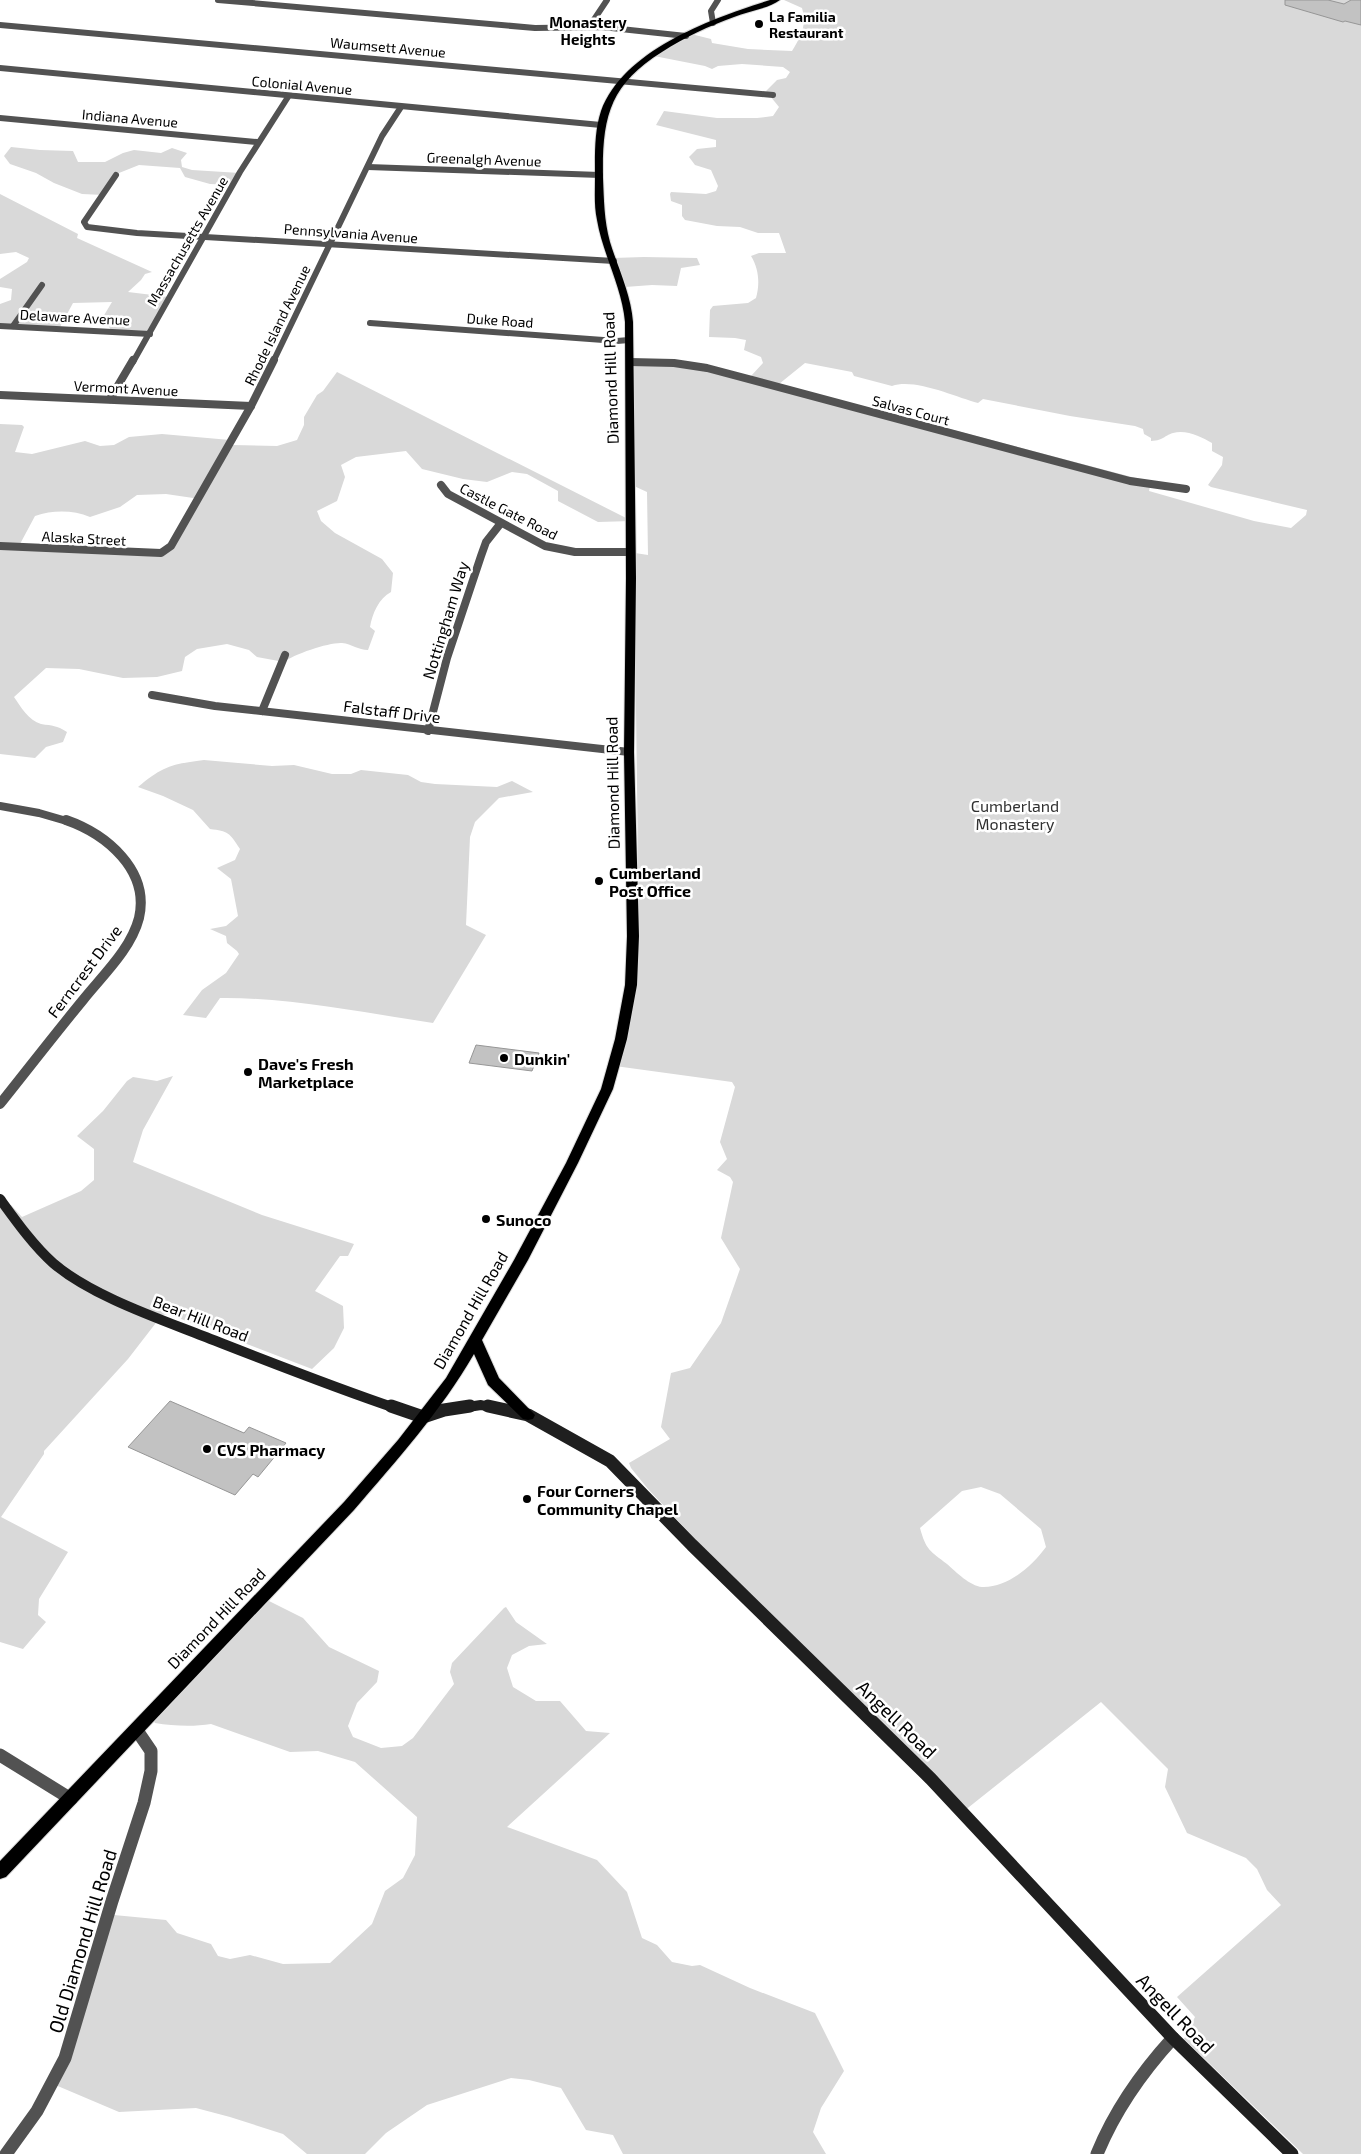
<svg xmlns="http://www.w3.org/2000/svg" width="1361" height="2154" font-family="'Exo 2',sans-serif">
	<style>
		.green { fill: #d9d9d9; fill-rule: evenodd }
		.building { fill: #c2c2c2; stroke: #969696 }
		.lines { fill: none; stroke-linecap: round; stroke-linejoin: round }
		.primary-casing { stroke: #dbdbdb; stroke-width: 2 }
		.street-far3 { stroke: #525252; stroke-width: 6 }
		.street-far2 { stroke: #525252; stroke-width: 8 }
		.street-far1 { stroke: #525252; stroke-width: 10 }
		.street { stroke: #525252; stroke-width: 13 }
		.secondary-far1 { stroke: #1f1f1f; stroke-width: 10 }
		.secondary { stroke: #1f1f1f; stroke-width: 13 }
		.primary { fill: #000; fill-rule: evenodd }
		.poi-dot { fill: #000; stroke: #fff; stroke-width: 2 }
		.labels { text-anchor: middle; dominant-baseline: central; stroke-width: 5; stroke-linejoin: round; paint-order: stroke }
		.far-poi-label { font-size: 14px; font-weight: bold; fill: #000; stroke: #fff; text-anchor: start }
		.far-street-label { font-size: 14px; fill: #000; stroke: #fff }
		.far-neighbourhood-label { font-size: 15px; font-weight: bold; fill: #000; stroke: #fff }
		.street-label { font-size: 16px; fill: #000; stroke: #fff }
		.park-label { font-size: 16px; fill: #303030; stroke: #fff }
		.poi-label { font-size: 16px; font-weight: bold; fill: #000; stroke: #fff; text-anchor: start }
		.near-street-label { font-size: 19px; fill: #000; stroke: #fff }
	</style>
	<rect width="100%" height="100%" fill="#fff"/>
	<g class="green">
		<path d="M 784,0 L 1361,0 L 1361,2154 L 1303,2154 L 1184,2039 L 1195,2017 L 1177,1997 L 1281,1905 L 1267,1890 L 1257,1869 L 1246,1858 L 1187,1833 L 1165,1787 L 1168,1769 L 1101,1702 L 964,1811 L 700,1544 L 648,1489 L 631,1468 L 629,1463 L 670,1439 L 661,1427 L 671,1373 L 690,1368 L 721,1323 L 740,1269 L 721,1238 L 733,1182 L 730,1177 L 717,1170 L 727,1159 L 720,1142 L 735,1087 L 732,1082 L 615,1066 L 636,982 L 639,940 L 634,556 L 635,553 L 648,555 L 647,492 L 634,486 L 632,360 L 751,376 L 763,363 L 761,357 L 744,350 L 746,340 L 735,338 L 709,337 L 710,310 L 713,306 L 748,303 L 756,298 C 760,284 759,269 751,256 L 759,253 L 786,253 L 779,233 L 758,233 L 740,227 L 717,226 L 685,220 L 682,216 L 682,205 L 671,201 L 670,194 L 671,192 L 706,194 L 716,191 L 718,186 L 711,170 L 695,165 L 689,157 L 697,149 L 716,147 L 716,140 L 656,125 L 664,111 L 717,118 L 757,118 L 773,116 L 779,107 L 766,91 L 777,80 L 786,78 L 790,72 L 783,67 L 742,64 L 718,66 L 712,69 L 705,66 L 654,56 L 691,34 L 711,39 L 712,43 L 748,49 L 792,51 C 801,36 807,26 802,8 ZM 805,363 L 852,372 L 854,376 L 892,386 C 915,378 955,397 978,403 L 983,399 L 1070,416 L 1135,426 L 1143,429 L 1144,434 L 1151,438 L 1151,441 C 1165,440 1163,436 1173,433 C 1186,429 1202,437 1212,443 L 1212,451 L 1223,457 L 1222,465 L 1208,485 L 1211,487 L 1307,510 L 1306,515 L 1291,528 L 1254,521 L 1149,491 L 1151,482 L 779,384 ZM 981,1487 L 1000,1494 L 1041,1529 L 1046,1547 C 1032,1566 1008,1588 982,1587 C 970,1586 956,1572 947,1564 C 930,1551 926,1550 920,1528 L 962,1491 Z"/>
		<polygon points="11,147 40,150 73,151 78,162 105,162 123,153 134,150 161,153 172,148 187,153 181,160 182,167 192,170 240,173 233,185 210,184 185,177 180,168 139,165 119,173 104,195 82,194 54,183 36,173 10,164 4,156"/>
		<polygon points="0,194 78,234 77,238 152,272 145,274 141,280 128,292 169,297 149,331 111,330 103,317 112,302 73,303 60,327 0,325 0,304 11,300 12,289 0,287 0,279 27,262 29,258 16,252 0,254"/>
		<polygon points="644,257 697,258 700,265 681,268 677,286 652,285 625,287 613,258"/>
		<path d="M 337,372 L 632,521 L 598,522 L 558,501 L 558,491 L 527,474 L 512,472 L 487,482 L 463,479 L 422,469 L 406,451 L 356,457 L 341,465 L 345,477 L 337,501 L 317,511 L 321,521 L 335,533 L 382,559 L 393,573 L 391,592 C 379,598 372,614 370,627 L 375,631 L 368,650 C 358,650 352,644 342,643 C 330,642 294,654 284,662 L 257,657 L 249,650 L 227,644 L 197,649 L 185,657 L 182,671 L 157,677 L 123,678 L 79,669 L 46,668 L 14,697 C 20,706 29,721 41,724 C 53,726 56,725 67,732 L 63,742 L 46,747 L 35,758 L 0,754 L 0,424 L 22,425 L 24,427 L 15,452 L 32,454 L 85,441 L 100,446 L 114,445 L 129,437 L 162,434 L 230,440 L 232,445 L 277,446 L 297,440 L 304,425 L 304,417 L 317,395 L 323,391 ZM 166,494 L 200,499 L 164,551 L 20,544 L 35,516 C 53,510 73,510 90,517 L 120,507 L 137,495 Z"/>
		<path d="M 204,760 L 272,766 L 294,765 L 332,774 L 351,774 L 361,770 L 408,775 L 421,782 L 435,784 L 497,787 L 512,781 L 533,792 L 499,798 L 475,822 L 470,837 L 466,925 L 486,935 L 433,1023 C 365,1013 288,997 220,998 L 206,1018 L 183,1015 L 202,990 L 226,973 L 239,954 L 237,951 L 227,943 L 226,936 L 210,929 L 226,926 L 238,916 L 231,879 L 217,868 L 235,860 L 240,849 C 230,833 228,831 210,829 L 193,810 L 163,796 L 138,787 C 163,766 172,764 204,760 Z"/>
		<polygon points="173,1076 143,1130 133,1162 262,1215 354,1244 348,1256 340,1256 315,1291 343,1306 344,1328 334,1348 312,1369 168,1314 162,1315 128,1359 44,1451 44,1454 1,1517 68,1552 39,1599 38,1615 46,1622 23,1649 0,1642 0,1206 11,1205 22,1217 81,1191 94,1180 94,1149 77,1136 103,1111 127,1081 133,1077 157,1081"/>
		<path d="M 261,1597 L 303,1618 L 329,1647 L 379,1671 L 377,1682 L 357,1703 L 348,1726 L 353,1737 L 381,1748 L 402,1746 L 413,1738 L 454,1684 L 450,1672 L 452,1663 L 504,1608 L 506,1607 L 516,1622 L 547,1644 L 529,1646 L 512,1655 L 507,1668 L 513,1687 L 536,1701 L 560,1701 L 586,1731 L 610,1733 L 507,1827 L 597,1860 L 627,1892 L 642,1938 L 657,1945 L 672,1962 L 692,1966 L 700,1965 L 750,1988 L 815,2013 L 844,2071 L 821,2108 L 813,2132 L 826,2154 L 623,2154 L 613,2135 L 586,2130 L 561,2088 L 529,2080 L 511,2078 L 427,2105 L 386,2133 L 365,2154 L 307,2154 L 283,2134 L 230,2117 L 196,2108 L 119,2112 L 53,2084 L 114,1915 L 166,1920 L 177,1933 L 211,1944 L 218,1956 L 230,1959 L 250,1955 L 283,1964 L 330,1963 L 372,1924 L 385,1891 L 403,1878 L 415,1855 L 417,1817 L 355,1762 L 318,1751 L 290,1752 L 211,1724 C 193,1727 173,1726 155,1723 L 153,1720 Z"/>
	</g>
	<g class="building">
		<polygon points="1285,0 1328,0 1344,4 1351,0 1361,0 1361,25 1345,21 1343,22 1285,5"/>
		<polygon points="476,1045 539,1053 532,1071 469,1063"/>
		<polygon points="170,1401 244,1433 249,1427 286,1443 258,1477 253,1474 235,1495 128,1447"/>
	</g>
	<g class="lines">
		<g class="primary-casing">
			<path id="primary" d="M 770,0 L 780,0 C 768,9 748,11 734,17 C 709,26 685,37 662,52 C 609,85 602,118 603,178 C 604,200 604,220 610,242 C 618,268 631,294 633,322 L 636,578 L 634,752 L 639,936 L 637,985 L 627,1039 L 613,1089 L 578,1163 L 528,1260 L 482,1340 L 499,1378 L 535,1415 L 533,1419 L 528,1420 L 523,1419 L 488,1385 L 474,1354 C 441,1411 397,1460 354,1510 L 6,1877 L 0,1879 L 0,1861 L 344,1502 L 398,1440 L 446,1378 L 514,1260 L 566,1163 L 601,1089 L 615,1039 L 625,985 L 627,936 L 624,752 L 626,578 L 625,322 C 622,287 603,255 597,220 C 594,206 595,193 595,179 C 595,156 594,132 601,111 C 624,49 713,18 770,0 Z"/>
		</g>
		<g class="street-far3">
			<polyline points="218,0 535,28 602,27 686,36"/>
			<polyline points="713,23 711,11 718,0"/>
			<polyline points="0,25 773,95"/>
			<polyline points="589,27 607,0"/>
			<polyline points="0,68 601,125"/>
			<polyline points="0,118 257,142"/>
			<polyline points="368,167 600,175"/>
			<polyline points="116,175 84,222 87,227 137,233 614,261"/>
			<polyline points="370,323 617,341 629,340"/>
			<polyline points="0,326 150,334"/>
			<polyline points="13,326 42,285"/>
			<polyline points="133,362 240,172 288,97"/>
			<polyline points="273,362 382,136 401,107"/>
		</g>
		<g class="street-far2">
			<polyline points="630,362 674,363 707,368 1130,481 1186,489"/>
			<polyline points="0,395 251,406"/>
			<polyline points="110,399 133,360"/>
			<polyline points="441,485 448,494 545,546 575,552 630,552"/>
			<polyline points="0,546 161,553 171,546 251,406 274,360"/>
			<polyline points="152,695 215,706 629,752"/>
			<polyline points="262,711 285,655"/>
			<polyline points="428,731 447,658 481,556 486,542 501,523"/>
			<polyline points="0,806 39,813 70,822"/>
		</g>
		<path class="street-far1" d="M 0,1104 C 28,1069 55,1034 83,1000 C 103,975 131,949 139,918 C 150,870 106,834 66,820"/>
		<g class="street">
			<polyline points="0,1755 71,1799"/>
			<polyline points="6,2154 37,2111 65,2058 112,1901 144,1803 151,1771 151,1751 136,1729"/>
			<path d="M 1097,2154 C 1115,2110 1141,2073 1173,2038"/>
		</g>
		<g class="secondary-far1">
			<path d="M 0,1199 C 16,1221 33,1245 53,1263 C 90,1295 157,1318 203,1336 C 267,1361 330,1386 395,1408"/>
			<polyline points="461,1408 481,1405 494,1408"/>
		</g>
		<g class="secondary">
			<polyline points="391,1406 423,1417 444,1410 470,1406"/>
			<polyline points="488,1406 528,1415 610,1461 692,1545 931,1779 1173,2038 1292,2154"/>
		</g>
		<use href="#primary" class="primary"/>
	</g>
	<g class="poi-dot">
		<circle cx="759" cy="24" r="5"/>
		<circle cx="599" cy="881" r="5"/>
		<circle cx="504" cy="1058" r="5"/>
		<circle cx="248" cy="1072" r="5"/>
		<circle cx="486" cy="1219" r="5"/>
		<circle cx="207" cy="1449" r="5"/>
		<circle cx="527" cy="1499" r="5"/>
	</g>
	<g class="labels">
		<g class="far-poi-label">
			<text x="769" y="16">La Familia<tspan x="769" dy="16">Restaurant</tspan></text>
		</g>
		<g class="far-street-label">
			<text transform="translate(388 47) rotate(5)">Waumsett Avenue</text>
			<text transform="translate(302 85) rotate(5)">Colonial Avenue</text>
			<text transform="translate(130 118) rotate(5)">Indiana Avenue</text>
			<text transform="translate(484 159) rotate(2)">Greenalgh Avenue</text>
			<text transform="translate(351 233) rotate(4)">Pennsylvania Avenue</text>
			<text transform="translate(187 241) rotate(-60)">Massachusetts Avenue</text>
			<text transform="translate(75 317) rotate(3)">Delaware Avenue</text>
			<text transform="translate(500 320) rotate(4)">Duke Road</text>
			<text transform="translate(277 325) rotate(-64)">Rhode Island Avenue</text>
			<text transform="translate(126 388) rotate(3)">Vermont Avenue</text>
			<text transform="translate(911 410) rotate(15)">Salvas Court</text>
			<text transform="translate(509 511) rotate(27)">Castle Gate Road</text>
			<text transform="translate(84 538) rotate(3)">Alaska Street</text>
		</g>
		<g class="far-neighbourhood-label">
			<text x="588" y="22">Monastery<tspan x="588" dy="17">Heights</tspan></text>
		</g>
		<g class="street-label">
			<text transform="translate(610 378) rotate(-92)">Diamond Hill Road</text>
			<text transform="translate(445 620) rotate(-73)">Nottingham Way</text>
			<text transform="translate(392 711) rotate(7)">Falstaff Drive</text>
			<text transform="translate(612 783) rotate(-91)">Diamond Hill Road</text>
			<text transform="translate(84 971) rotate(-53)">Ferncrest Drive</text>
			<text transform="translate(470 1310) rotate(-60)">Diamond Hill Road</text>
			<text transform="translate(201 1318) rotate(21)">Bear Hill Road</text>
			<text transform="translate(216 1618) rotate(-46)">Diamond Hill Road</text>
		</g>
		<g class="park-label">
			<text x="1015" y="805">Cumberland<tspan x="1015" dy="18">Monastery</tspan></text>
		</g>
		<g class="poi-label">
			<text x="609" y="872">Cumberland<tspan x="609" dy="18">Post Office</tspan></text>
			<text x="514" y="1058">Dunkin'</text>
			<text x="258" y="1063">Dave's Fresh<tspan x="258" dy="18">Marketplace</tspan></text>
			<text x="496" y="1219">Sunoco</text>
			<text x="217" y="1449">CVS Pharmacy</text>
			<text x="537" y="1490">Four Corners<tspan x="537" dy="18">Community Chapel</tspan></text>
		</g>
		<g class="near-street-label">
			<text transform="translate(897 1719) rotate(44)">Angell Road</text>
			<text transform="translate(82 1941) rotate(-73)">Old Diamond Hill Road</text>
			<text transform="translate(1176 2013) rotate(46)">Angell Road</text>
		</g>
	</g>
</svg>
